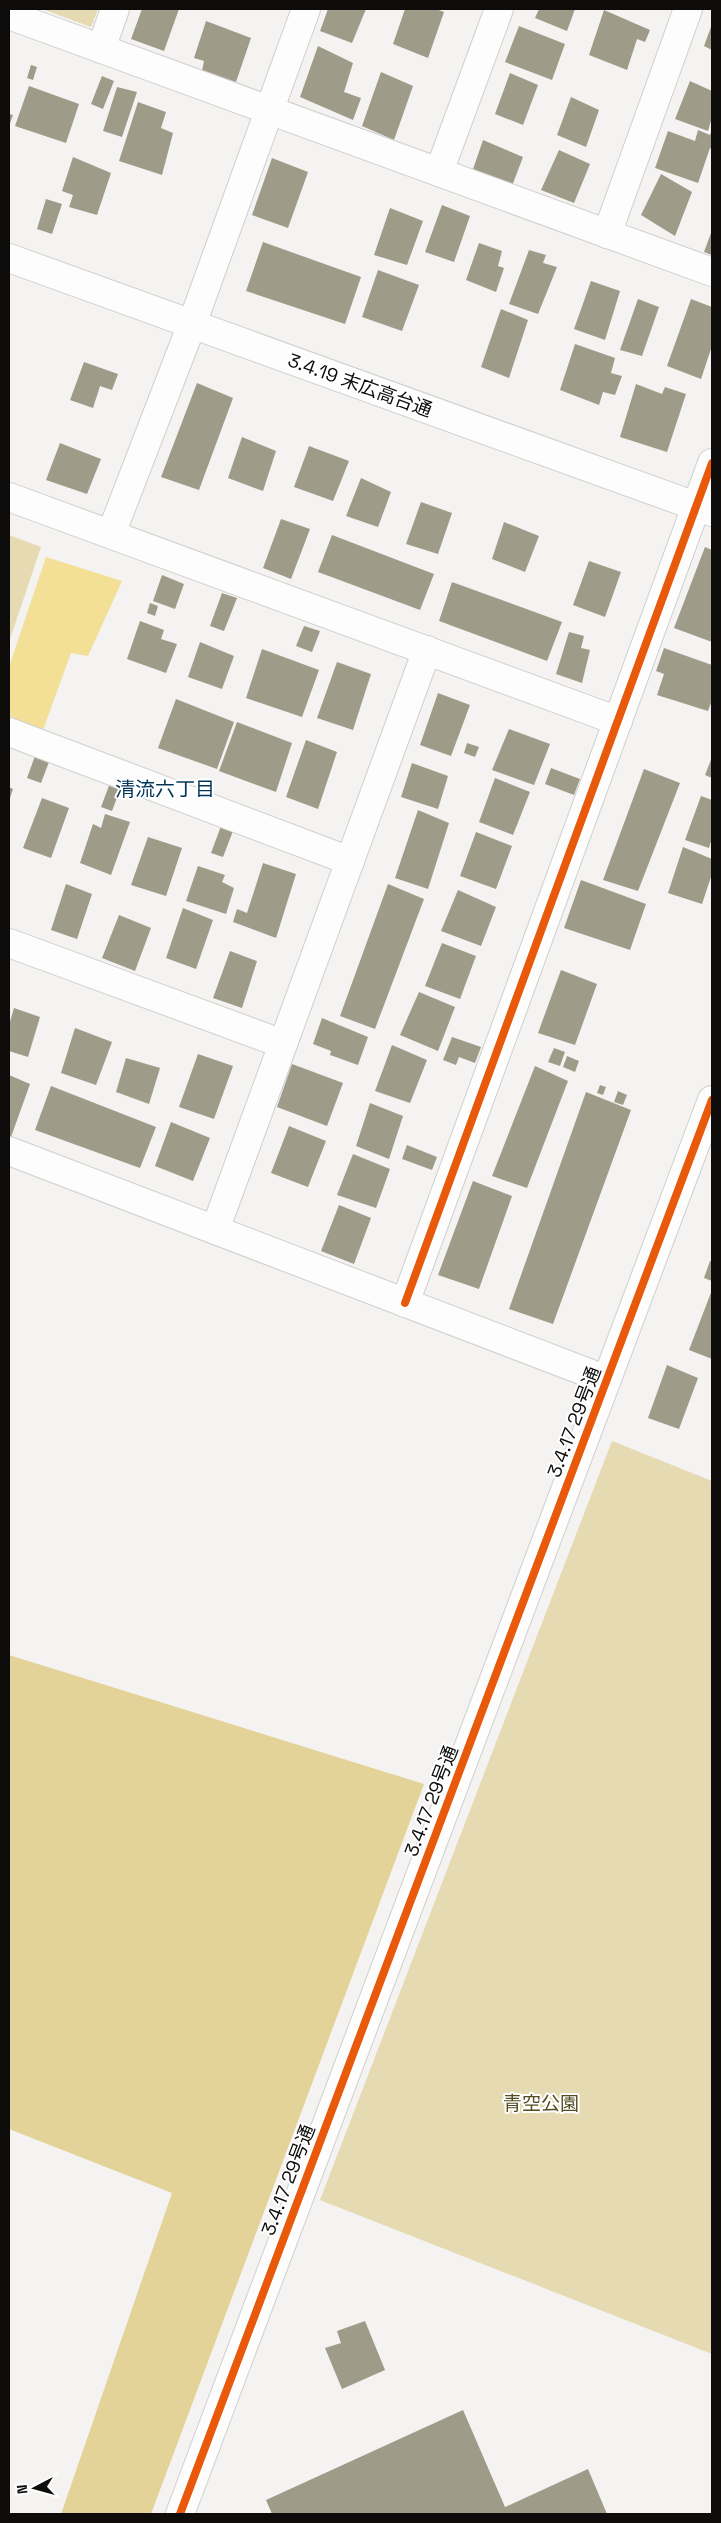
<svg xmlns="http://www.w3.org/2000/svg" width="721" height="2523" font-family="'Space Grotesk','Noto Sans JP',sans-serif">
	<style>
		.green { fill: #e5dab2 }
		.forest { fill: #e3d398 }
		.water { fill: #f3df95 }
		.building { fill: #9f9b89 }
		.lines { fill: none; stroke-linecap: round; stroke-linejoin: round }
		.minor-casing { stroke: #cfcfcd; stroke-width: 30 }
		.tertiary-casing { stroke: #cfcfcd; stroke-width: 30 }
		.minor { stroke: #fdfdfd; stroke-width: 28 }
		.tertiary { stroke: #fdfdfd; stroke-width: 28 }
		.cycleway-casing { stroke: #fff; stroke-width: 11 }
		.cycleway { stroke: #e8590c; stroke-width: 8 }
		.labels { text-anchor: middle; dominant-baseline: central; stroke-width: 4; stroke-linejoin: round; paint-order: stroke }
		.street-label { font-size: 19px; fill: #0d0c0b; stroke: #fff }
		.park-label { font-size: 19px; fill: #564b1f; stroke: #fff }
		.neighbourhood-label { font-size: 20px; fill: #003557; stroke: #fff }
	</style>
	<rect width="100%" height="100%" fill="#f4f3f1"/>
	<g class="green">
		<polygon points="42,9 98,9 91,27"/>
		<polygon points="9,535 41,547 9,642"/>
		<polygon points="612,1441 712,1481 712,2354 320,2200"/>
	</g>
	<polygon class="forest" points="9,1655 424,1784 151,2514 61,2514 172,2193 9,2129"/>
	<polygon class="water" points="46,557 122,581 88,656 71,653 43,730 9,716 9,667"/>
	<g class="building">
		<polygon points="142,9 179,9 164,51 131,39"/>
		<polygon points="328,9 366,9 352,43 320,31"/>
		<polygon points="405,9 436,9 444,12 428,58 393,44"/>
		<polygon points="539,9 575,9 567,31 535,18"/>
		<polygon points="604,10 650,30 645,42 637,39 627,70 589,55"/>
		<polygon points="206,21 251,38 236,82 202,71 204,61 194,58"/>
		<polygon points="712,24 712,50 704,46"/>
		<polygon points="519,26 565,44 552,80 505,62"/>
		<polygon points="318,46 353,63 344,92 361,98 353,120 300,97"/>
		<polygon points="31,65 37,67 33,80 27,78"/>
		<polygon points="381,72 413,86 394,140 362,126"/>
		<polygon points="510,73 538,85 523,125 495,114"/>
		<polygon points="102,76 114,81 103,109 91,104"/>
		<polygon points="690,81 712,91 712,117 708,131 675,119"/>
		<polygon points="29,86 79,104 66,143 15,126"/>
		<polygon points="117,87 137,92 122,137 103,131"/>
		<polygon points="571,97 599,110 586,147 557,135"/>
		<polygon points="138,102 166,112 161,128 173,133 162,175 119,161"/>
		<polygon points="9,114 13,115 9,126"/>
		<polygon points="698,130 710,135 712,130 712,149 710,148 698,183 655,168 668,131 695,141"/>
		<polygon points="483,140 523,157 512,186 472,172"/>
		<polygon points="559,150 590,164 574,203 541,190"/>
		<polygon points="73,157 111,173 97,215 69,207 73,195 62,191"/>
		<polygon points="272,158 308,172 288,228 252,215"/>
		<polygon points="661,174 692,192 675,236 641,215"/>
		<polygon points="46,199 62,204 52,234 37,229"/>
		<polygon points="442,205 470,216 454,262 425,252"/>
		<polygon points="390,208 423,221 407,265 374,255"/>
		<polygon points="712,230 712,255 704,252"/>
		<polygon points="263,242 361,277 345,324 246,291"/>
		<polygon points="479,243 502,251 498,266 504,268 496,292 466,280"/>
		<polygon points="529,250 546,255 543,263 557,267 538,314 509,304"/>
		<polygon points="378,270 419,285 402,331 362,317"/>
		<polygon points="591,281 620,291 605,340 574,329"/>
		<polygon points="638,299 659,307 642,356 620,350"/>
		<polygon points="691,299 712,307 712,346 701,379 667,366"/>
		<polygon points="501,309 528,320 509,378 481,367"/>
		<polygon points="575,344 615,358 611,373 622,376 615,395 603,392 599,405 560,390"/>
		<polygon points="84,362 118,374 112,390 100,386 93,408 70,400"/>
		<polygon points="197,383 233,398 199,490 161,477"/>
		<polygon points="636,384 662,394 665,387 686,394 667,452 620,437"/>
		<polygon points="242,437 276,451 263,491 228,478"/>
		<polygon points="60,443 101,459 87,494 46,480"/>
		<polygon points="309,446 349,461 333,501 294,487"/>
		<polygon points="361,478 391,492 378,527 346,516"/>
		<polygon points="421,502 452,513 438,554 406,544"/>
		<polygon points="281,519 310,529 291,579 263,568"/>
		<polygon points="504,522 539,536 525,572 492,559"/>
		<polygon points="332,535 434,574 420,610 318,572"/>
		<polygon points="705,547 712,550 712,642 674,628"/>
		<polygon points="589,561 621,572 605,617 573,605"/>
		<polygon points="162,575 184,584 175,609 153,601"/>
		<polygon points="452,582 562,622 547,661 439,621"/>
		<polygon points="222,593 237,598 224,631 210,626"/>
		<polygon points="150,603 158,606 155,616 147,613"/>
		<polygon points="140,621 164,630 161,639 177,644 166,673 127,659"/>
		<polygon points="304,626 320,631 312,652 296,646"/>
		<polygon points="569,632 584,636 581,648 590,650 582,683 556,674"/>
		<polygon points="200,642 234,656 222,689 188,677"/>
		<polygon points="664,648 712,665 712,700 708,711 657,695 664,674 656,671"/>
		<polygon points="262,649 319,670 302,717 246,698"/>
		<polygon points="337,662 371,674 353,730 317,718"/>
		<polygon points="438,693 470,705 451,756 420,745"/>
		<polygon points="176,699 234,722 217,769 158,748"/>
		<polygon points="237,722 292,743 276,792 219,771"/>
		<polygon points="509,729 550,744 534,785 492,770"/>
		<polygon points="306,740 337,752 318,809 286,797"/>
		<polygon points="467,743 479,747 475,757 464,753"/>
		<polygon points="35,756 49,762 41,783 27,778"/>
		<polygon points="712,757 712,778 705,775"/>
		<polygon points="412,763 448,776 438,809 401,797"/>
		<polygon points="551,768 580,779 574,795 545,784"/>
		<polygon points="644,769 680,783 638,891 603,880"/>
		<polygon points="495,778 530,792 513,835 479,822"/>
		<polygon points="110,783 121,787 112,811 101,807"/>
		<polygon points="9,787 13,789 9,801"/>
		<polygon points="701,796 712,800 712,838 709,848 685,840"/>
		<polygon points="42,798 69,808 51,858 23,848"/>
		<polygon points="418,810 449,823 428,889 395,878"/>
		<polygon points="105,814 130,822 111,875 80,863 93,824 101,828"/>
		<polygon points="221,826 233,831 223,857 211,853"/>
		<polygon points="476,832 512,846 496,889 460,876"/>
		<polygon points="148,837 182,848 166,896 131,885"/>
		<polygon points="683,847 712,859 712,874 702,904 668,893"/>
		<polygon points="263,863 296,874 276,938 233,922 237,909 247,913"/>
		<polygon points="198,866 225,875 222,882 234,888 226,914 186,901"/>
		<polygon points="581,880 646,904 630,950 564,928"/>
		<polygon points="66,884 92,894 77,939 51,930"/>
		<polygon points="388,884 424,899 375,1029 340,1016"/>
		<polygon points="458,890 496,907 481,946 441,931"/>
		<polygon points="183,908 213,920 196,969 166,958"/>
		<polygon points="119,915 151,928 135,971 102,958"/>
		<polygon points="442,943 476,956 460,999 425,986"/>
		<polygon points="230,951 257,961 242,1008 213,998"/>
		<polygon points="561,970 597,984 575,1045 538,1033"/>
		<polygon points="419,992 455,1007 438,1051 400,1035"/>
		<polygon points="14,1008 40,1017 28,1057 9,1051 9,1025"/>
		<polygon points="322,1018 368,1037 358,1065 330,1055 331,1051 313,1044"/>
		<polygon points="75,1028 112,1042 96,1085 61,1073"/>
		<polygon points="452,1037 481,1047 475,1063 459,1057 456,1065 443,1060"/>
		<polygon points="392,1045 427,1060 410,1103 375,1091"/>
		<polygon points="554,1048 565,1052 560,1066 548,1062"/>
		<polygon points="198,1054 233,1066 214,1119 179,1107"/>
		<polygon points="567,1056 579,1061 575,1072 563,1067"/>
		<polygon points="126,1058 160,1068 149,1104 116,1092"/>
		<polygon points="292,1064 343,1083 327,1126 277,1107"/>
		<polygon points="535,1066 568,1081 527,1188 492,1176"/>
		<polygon points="9,1075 30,1084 11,1137 9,1136"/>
		<polygon points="600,1085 606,1087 603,1095 597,1093"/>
		<polygon points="51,1086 156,1127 140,1168 35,1130"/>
		<polygon points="618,1091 627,1095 623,1105 614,1102"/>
		<polygon points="586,1092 631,1110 553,1324 509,1309"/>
		<polygon points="370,1103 403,1116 389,1159 356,1146"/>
		<polygon points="171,1122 210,1138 193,1181 155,1166"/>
		<polygon points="289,1126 326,1141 308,1187 271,1173"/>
		<polygon points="407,1145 437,1157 432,1170 402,1159"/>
		<polygon points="353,1154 390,1169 376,1208 337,1195"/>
		<polygon points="473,1181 512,1196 479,1289 438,1275"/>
		<polygon points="339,1205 371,1218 354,1264 321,1251"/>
		<polygon points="710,1261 712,1262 712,1281 704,1278"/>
		<polygon points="712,1290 712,1359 689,1350"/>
		<polygon points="667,1365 698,1378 679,1429 648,1418"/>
		<polygon points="365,2321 385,2370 342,2389 325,2348 341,2343 337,2331"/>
		<polygon points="463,2410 505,2507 588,2469 607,2514 272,2514 266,2500"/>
	</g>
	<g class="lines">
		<g class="minor-casing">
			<g id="minor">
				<polyline points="9,15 712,272"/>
				<polyline points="101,49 115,9"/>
				<polyline points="439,172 499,9"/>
				<polyline points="607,234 688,9"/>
				<polyline points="9,497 618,721"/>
				<polyline points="111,534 192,324 306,9"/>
				<polyline points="9,732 350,861"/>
				<polyline points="9,943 283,1044"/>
				<polyline points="9,1151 607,1380"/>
				<polyline points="215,1230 427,650"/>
				<polyline points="405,1303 712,463"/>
			</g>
		</g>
		<g class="tertiary-casing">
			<g id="tertiary">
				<polyline points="9,258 712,512"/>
				<polyline points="180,2514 712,1100"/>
			</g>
		</g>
		<use href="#minor" class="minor"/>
		<use href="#tertiary" class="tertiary"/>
		<g class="cycleway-casing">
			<g id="cycleway">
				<polyline points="405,1303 712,463"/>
				<polyline points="180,2514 712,1100"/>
			</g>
		</g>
		<use href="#cycleway" class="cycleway"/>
	</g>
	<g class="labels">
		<g class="street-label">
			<text transform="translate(360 385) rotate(20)">3.4.19 末広高台通</text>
			<text transform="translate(574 1422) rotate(-69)">3.4.17 29号通</text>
			<text transform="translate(431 1801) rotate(-69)">3.4.17 29号通</text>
			<text transform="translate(288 2180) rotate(-69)">3.4.17 29号通</text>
		</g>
		<g class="park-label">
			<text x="541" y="2103">青空公園</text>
		</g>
		<g class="neighbourhood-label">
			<text x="165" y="789">清流六丁目</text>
		</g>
	</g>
	<rect width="721" height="2523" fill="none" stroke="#0d0c0b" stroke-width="20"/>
	<g transform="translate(35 2488) rotate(264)" stroke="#ffffff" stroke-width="4" paint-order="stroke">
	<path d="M0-4L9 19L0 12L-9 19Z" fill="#0d0c0b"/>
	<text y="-8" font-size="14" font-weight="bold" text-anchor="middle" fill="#0d0c0b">N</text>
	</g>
</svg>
